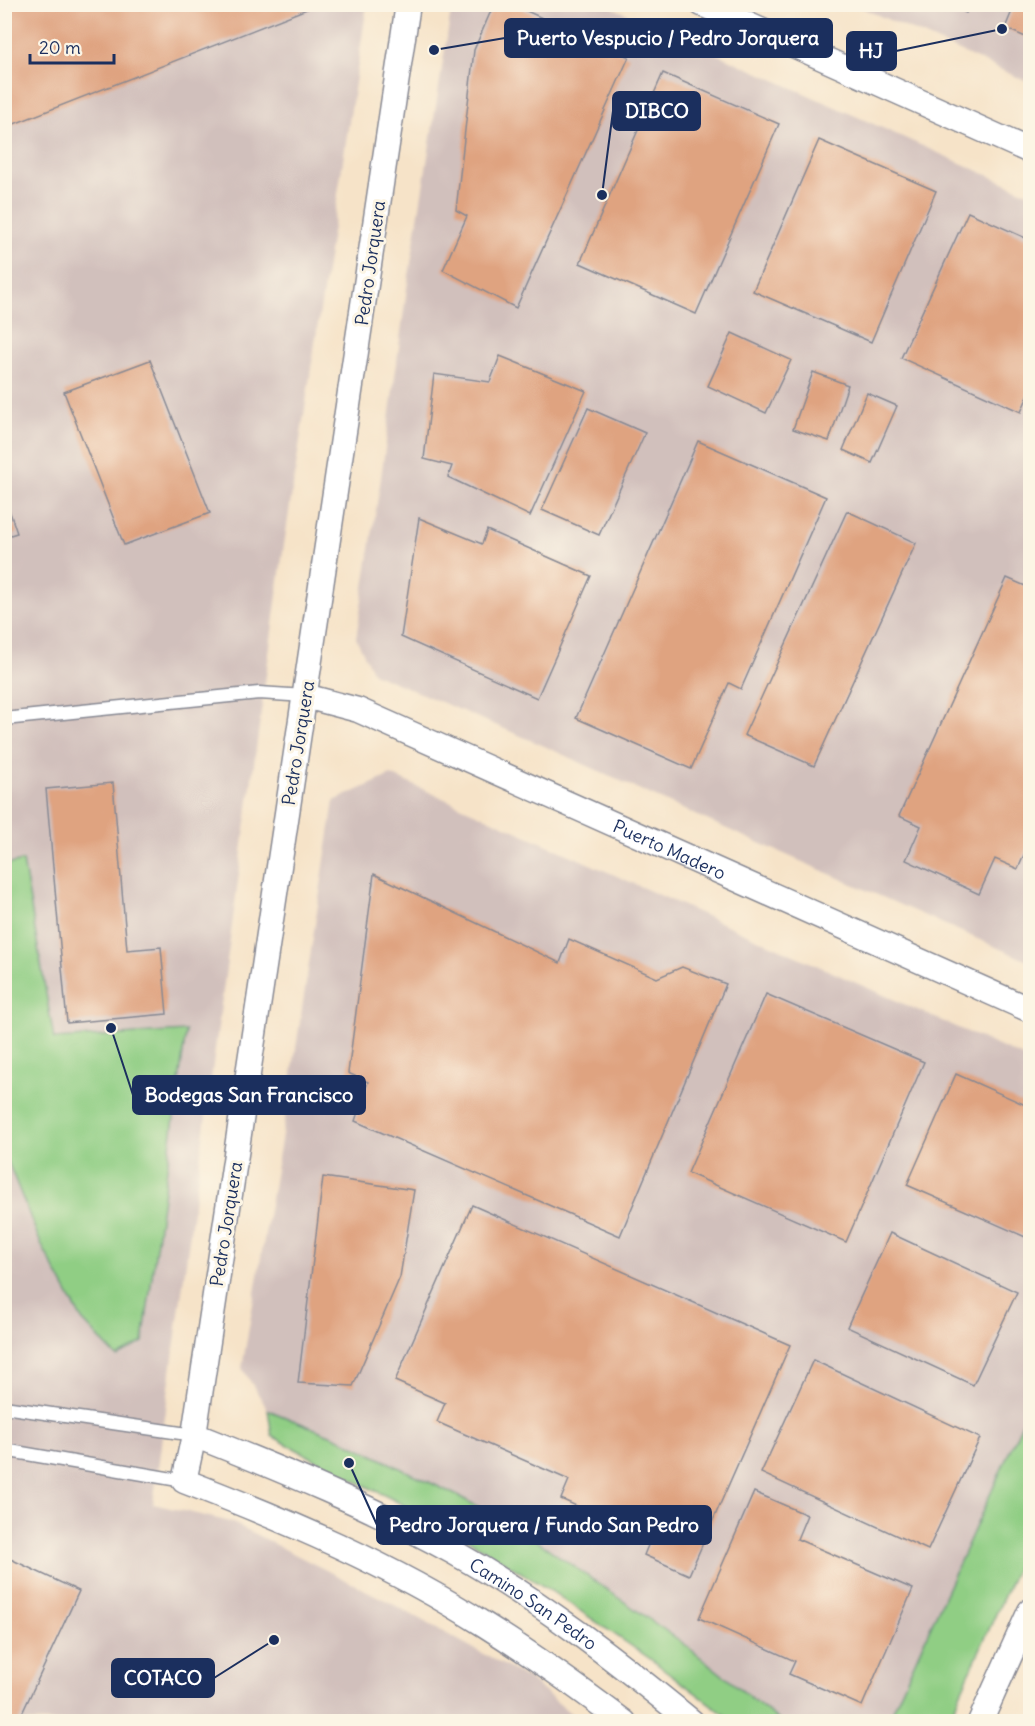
<svg xmlns="http://www.w3.org/2000/svg" width="1035" height="1726" font-family="Delius,sans-serif">
	<style>
		.industrial { fill: #d1c0bc }
		.green { fill: #90ce84; stroke: #567e71; stroke-width: 1.5 }
		.building { fill: #dfa380 }
		.lines { fill: none; stroke-linecap: round; stroke-linejoin: round }
		.lane-casing { stroke: #888993; stroke-width: 15 }
		.street-casing { stroke: #888993; stroke-width: 27 }
		.lane { stroke: #fff; stroke-width: 12 }
		.street { stroke: #fff; stroke-width: 24 }
		.labels { text-anchor: middle; dominant-baseline: central; stroke-width: 6; stroke-linejoin: round; paint-order: stroke }
		.street-label { font-size: 18px; fill: #1b2f5e; stroke: #fcf5e5 }
		.leader { fill: none; stroke: #1b2f5e; stroke-width: 2 }
		.callout-dot { fill: #1b2f5e; stroke: #fcf5e5; stroke-width: 2 }
		.callout { fill: #1b2f5e; stroke: #1b2f5e; stroke-width: 2 }
		.callout-label { font-size: 20px; text-anchor: middle; font-weight: bold; fill: #fff }
	</style>
	<rect width="100%" height="100%" fill="#fcf5e5"/>
	<filter id="ink" filterUnits="userSpaceOnUse"><feTurbulence type="fractalNoise" baseFrequency=".0167" numOctaves="2"/><feDisplacementMap in="SourceGraphic" scale="12" xChannelSelector="R" yChannelSelector="G"/><feConvolveMatrix kernelMatrix="1 2 1 2 8 2 1 2 1" color-interpolation-filters="sRGB"/></filter>
	<filter id="wash" filterUnits="userSpaceOnUse"><feTurbulence type="fractalNoise" baseFrequency=".008" numOctaves="4" result="noise"/><feDisplacementMap in="SourceGraphic" scale="24" xChannelSelector="R" yChannelSelector="G"/><feGaussianBlur stdDeviation="1.35" result="paint"/><feColorMatrix in="noise" values="0 0 0 0 0 0 0 0 0 0 0 0 0 0 0 0 0 1.4 0 .05"/><feComposite in="paint" operator="in"/></filter>
	<g filter="url(#wash)">
		<rect width="100%" height="100%" fill="#f6e3c8"/>
		<g class="industrial">
			<polygon points="5,5 367,5 283,551 153,1504 231,1522 387,1601 529,1679 580,1721 5,1722"/>
			<polygon points="452,5 607,5 1030,194 1030,962 693,814 542,745 373,673 356,638 381,478 407,288"/>
			<polygon points="855,5 1030,5 1030,83 964,53"/>
			<polygon points="391,775 762,941 1030,1060 1030,1406 888,1721 780,1721 679,1640 527,1534 462,1498 340,1439 268,1410 242,1368 288,1100 334,801"/>
		</g>
		<g class="green">
			<polygon points="23,861 54,1039 186,1031 143,1342 117,1357 82,1320 41,1244 8,1162 5,1157 5,865"/>
			<polygon points="1030,1406 1030,1538 948,1721 888,1721"/>
			<polygon points="268,1410 340,1439 462,1498 527,1534 679,1640 780,1721 733,1721 649,1658 551,1591 462,1536 390,1498 334,1470 272,1436"/>
		</g>
		<g id="blocks">
			<g class="building">
				<polygon points="4,4 317,4 317,5 4,128"/>
				<polygon points="494,4 511,4 629,57 516,308 443,270 467,216 456,210 474,50"/>
				<polygon points="946,4 970,4 966,13"/>
				<polygon points="1015,4 1030,4 1030,39 1005,28"/>
				<polygon points="663,73 779,124 696,314 580,263"/>
				<polygon points="819,140 936,191 871,342 753,291"/>
				<polygon points="968,212 1030,240 1030,391 1021,412 901,358"/>
				<polygon points="732,333 791,360 766,413 708,386"/>
				<polygon points="500,356 586,391 530,516 448,477 452,466 424,459 434,374 490,382"/>
				<polygon points="150,360 210,513 124,545 64,392"/>
				<polygon points="813,372 848,385 829,441 793,429"/>
				<polygon points="867,393 897,406 872,463 843,450"/>
				<polygon points="588,408 645,433 599,535 542,510"/>
				<polygon points="698,441 826,497 741,689 729,683 691,769 576,718"/>
				<polygon points="4,495 17,533 4,537"/>
				<polygon points="847,511 916,543 814,766 744,735"/>
				<polygon points="419,518 482,544 487,530 591,576 537,698 401,637"/>
				<polygon points="1007,578 1030,588 1030,841 1018,869 995,859 979,894 906,860 921,826 899,816"/>
				<polygon points="113,783 127,950 161,947 167,1014 67,1023 46,789"/>
				<polygon points="374,874 560,963 569,939 657,978 682,967 726,984 620,1236 355,1121 368,1082 348,1073"/>
				<polygon points="766,994 924,1062 846,1242 688,1173"/>
				<polygon points="956,1074 1030,1107 1030,1239 907,1185"/>
				<polygon points="323,1177 414,1190 400,1277 353,1386 298,1383"/>
				<polygon points="472,1205 790,1345 689,1575 644,1555 649,1543 579,1512 581,1508 561,1499 569,1480 437,1422 445,1403 395,1381"/>
				<polygon points="890,1233 1017,1292 973,1385 847,1327"/>
				<polygon points="813,1360 980,1438 928,1550 761,1473"/>
				<polygon points="754,1492 807,1515 797,1539 913,1589 862,1706 789,1674 795,1661 699,1618"/>
				<polygon points="4,1556 79,1591 18,1722 4,1722"/>
			</g>
		</g>
	</g>
	<g filter="url(#ink)">
		<use href="#blocks" fill-opacity="0" stroke="#888993" stroke-width="1.5"/>
		<g class="lines">
			<g class="lane-casing">
				<g id="lane">
					<polyline points="4,719 259,693 305,696"/>
					<polyline points="4,1407 194,1435"/>
					<polyline points="4,1450 184,1481"/>
				</g>
			</g>
			<g class="street-casing">
				<g id="street">
					<path d="M 408,4 L 194,1435 L 184,1481 C 288,1521 391,1565 485,1625 C 533,1655 579,1688 624,1722"/>
					<polyline points="702,4 1030,151"/>
					<path id="s1" d="M 305,696 L 358,710 L 1030,1010"/>
					<path id="s2" d="M 194,1435 C 283,1470 372,1507 455,1553 C 541,1601 616,1660 692,1722"/>
					<polyline points="980,1722 1030,1611"/>
				</g>
			</g>
			<use href="#lane" class="lane"/>
			<use href="#street" class="street"/>
		</g>
	</g>
	<g class="labels">
		<g class="street-label">
			<text transform="translate(370 263) rotate(-82)">Pedro Jorquera</text>
			<text transform="translate(298 743) rotate(-81)">Pedro Jorquera</text>
			<text stroke="none"><textPath href="#s1" startOffset="396">Puerto Madero</textPath></text>
			<text transform="translate(226 1224) rotate(-81)">Pedro Jorquera</text>
			<text stroke="none"><textPath href="#s2" startOffset="380">Camino San Pedro</textPath></text>
		</g>
	</g>
	<path class="leader" d="M434 50L505 38M1002 29L896 51M602 195L613 111M111 1028L133 1095M349 1463L377 1525M274 1640L214 1678"/>
	<g class="callout-dot">
		<circle cx="434" cy="50" r="6"/>
		<circle cx="1002" cy="29" r="6"/>
		<circle cx="602" cy="195" r="6"/>
		<circle cx="111" cy="1028" r="6"/>
		<circle cx="349" cy="1463" r="6"/>
		<circle cx="274" cy="1640" r="6"/>
	</g>
	<g class="callout">
		<rect x="505" y="19" width="327" height="38" rx="6"/>
		<rect x="847" y="32" width="49" height="38" rx="6"/>
		<rect x="613" y="92" width="87" height="38" rx="6"/>
		<rect x="133" y="1076" width="232" height="38" rx="6"/>
		<rect x="377" y="1506" width="334" height="38" rx="6"/>
		<rect x="112" y="1659" width="102" height="38" rx="6"/>
	</g>
	<g class="callout-label">
		<text x="668" y="45">Puerto Vespucio / Pedro Jorquera</text>
		<text x="871" y="58">HJ</text>
		<text x="657" y="118">DIBCO</text>
		<text x="249" y="1102">Bodegas San Francisco</text>
		<text x="544" y="1532">Pedro Jorquera / Fundo San Pedro</text>
		<text x="163" y="1685">COTACO</text>
	</g>
	<rect width="1035" height="1726" fill="none" stroke="#fcf5e5" stroke-width="24"/>
	<path d="M30 54v9h84v-9" fill="none" stroke="#1b2f5e" stroke-width="3"/>
	<text x="39" y="54" font-size="18" fill="#1b2f5e" stroke="#fcf5e5" stroke-width="4.5" paint-order="stroke">20 m</text>
</svg>
